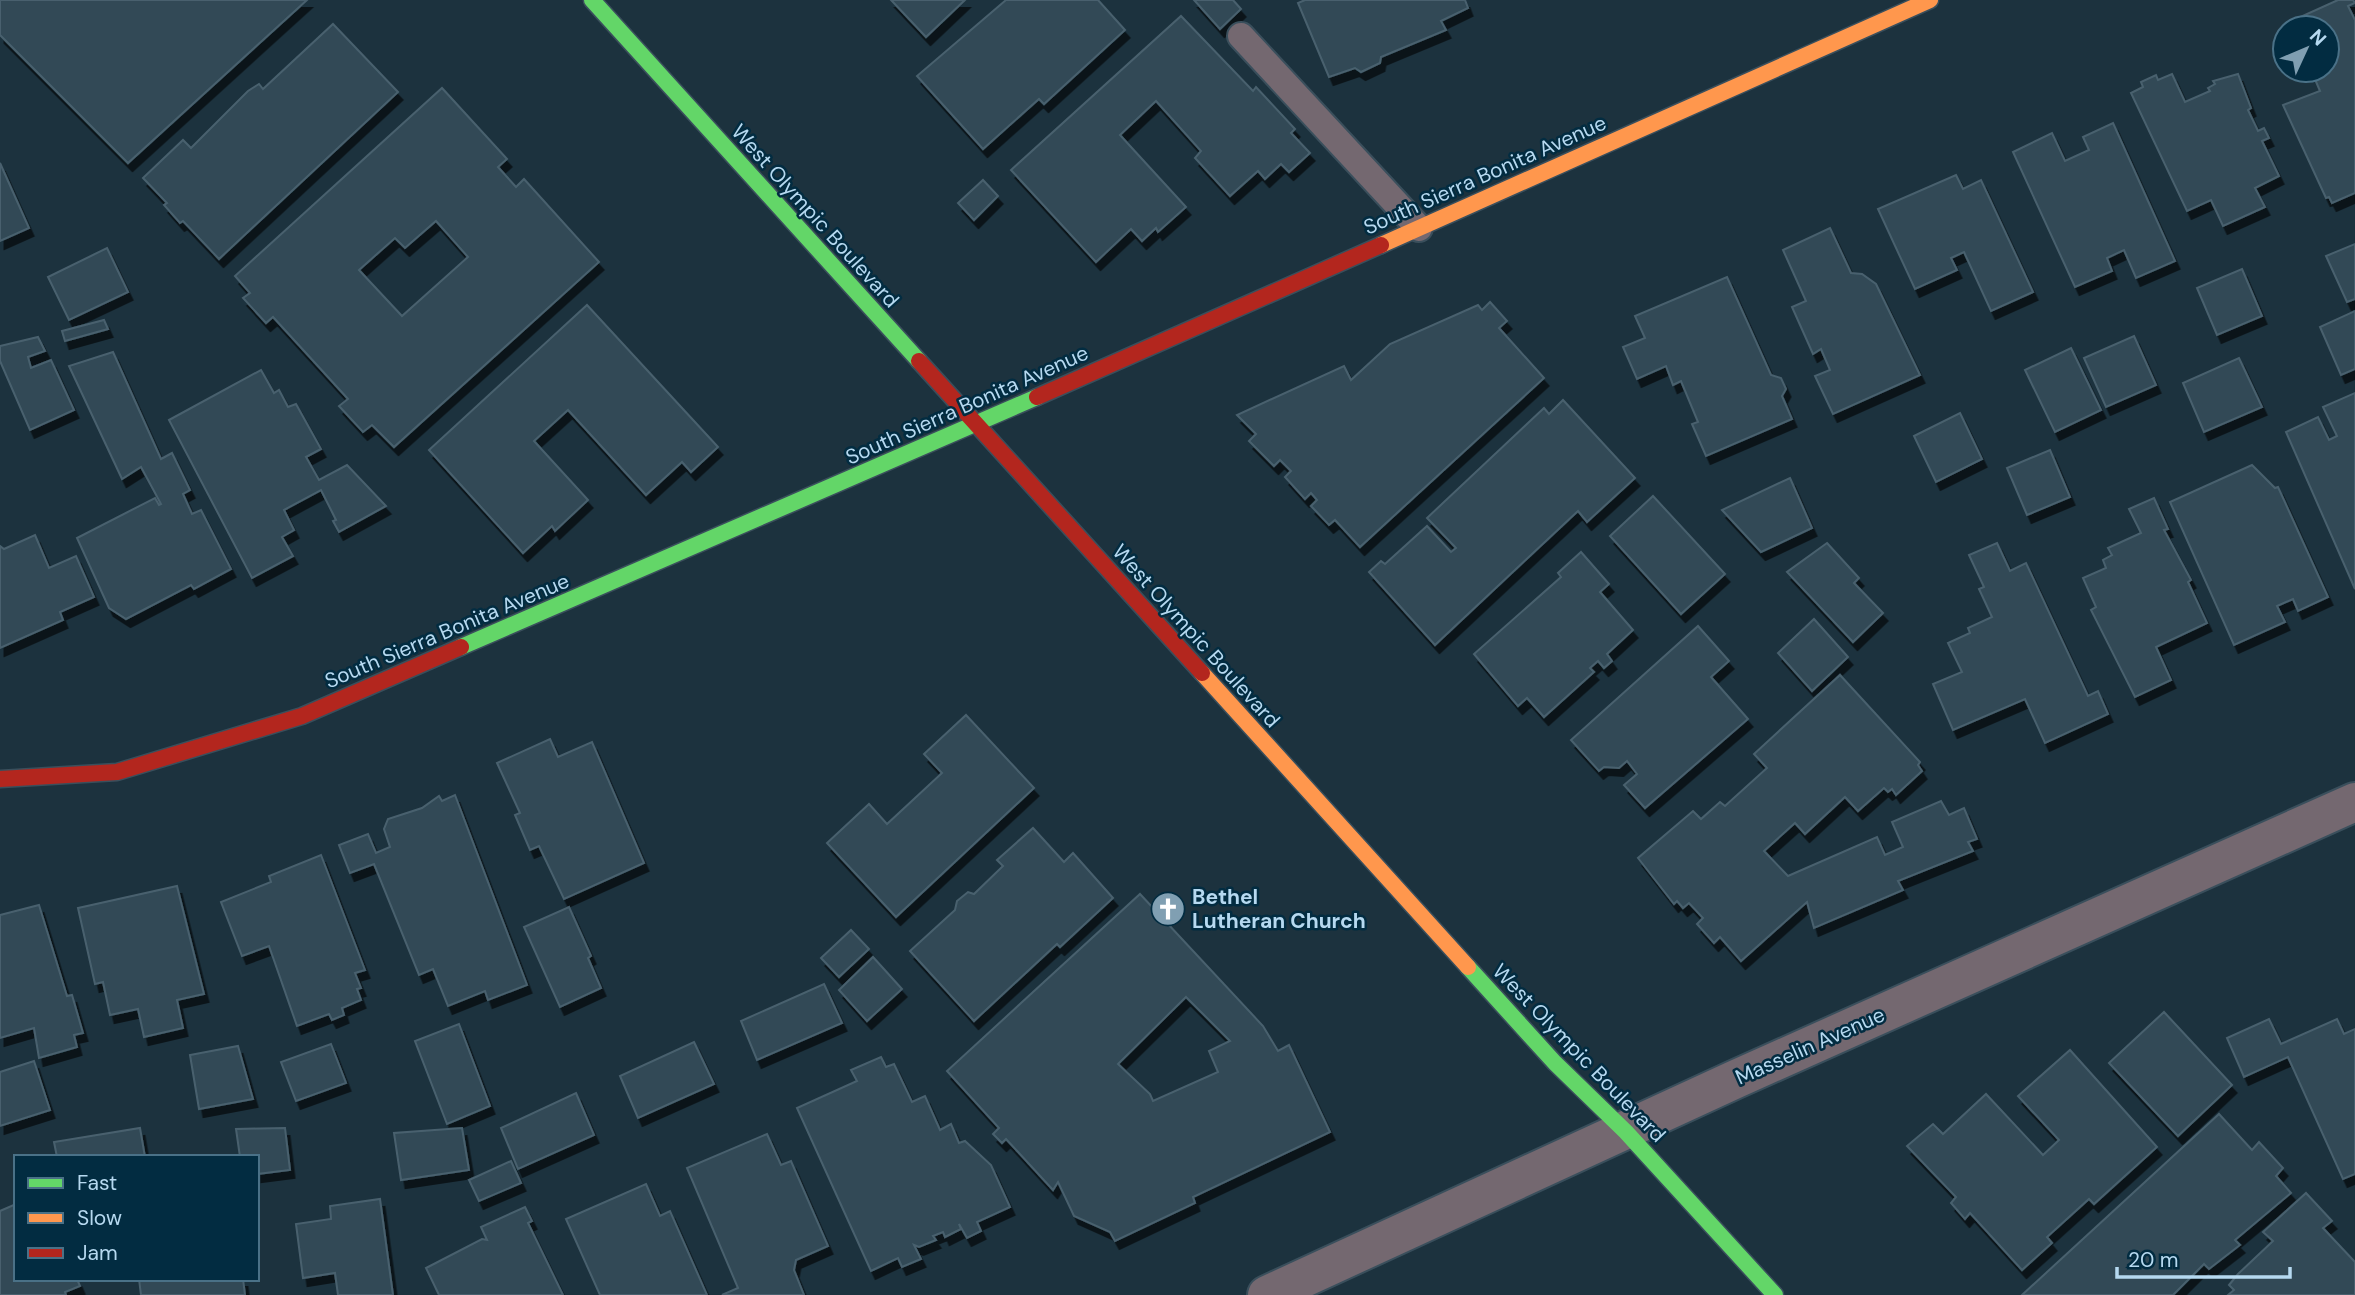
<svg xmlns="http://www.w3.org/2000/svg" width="2355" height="1295" font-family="'DM Sans',sans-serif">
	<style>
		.building { fill: #314a57; stroke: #49616e; stroke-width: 2; fill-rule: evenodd; filter: url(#shadow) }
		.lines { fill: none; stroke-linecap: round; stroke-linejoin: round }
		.lane-casing { stroke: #3a4f5c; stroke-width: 30 }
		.street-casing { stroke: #3a4f5c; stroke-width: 42 }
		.fast-casing { stroke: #3a4f5c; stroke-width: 19 }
		.slow-casing { stroke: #3a4f5c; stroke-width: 19 }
		.jam-casing { stroke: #3a4f5c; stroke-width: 19 }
		.lane { stroke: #746870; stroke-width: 26 }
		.street { stroke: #746870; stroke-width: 38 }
		.fast { stroke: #63d668; stroke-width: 16 }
		.slow { stroke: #ff974d; stroke-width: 16 }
		.jam { stroke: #b3261e; stroke-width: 16 }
		.labels { text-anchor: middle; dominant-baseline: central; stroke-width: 5; stroke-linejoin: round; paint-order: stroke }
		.street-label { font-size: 21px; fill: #b6d9f0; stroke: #022c41 }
		.poi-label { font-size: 21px; font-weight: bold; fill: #b6d9f0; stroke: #022c41; text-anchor: start }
	</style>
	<defs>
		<filter id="shadow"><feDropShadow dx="4.5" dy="8" stdDeviation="0" flood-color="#0009"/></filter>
	</defs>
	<rect width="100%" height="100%" fill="#1c323e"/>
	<g class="building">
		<polygon points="0,0 307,0 128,163 0,35"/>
		<polygon points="891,0 965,0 926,37"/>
		<polygon points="1006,0 1098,0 1125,30 1044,104 1039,99 983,149 917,76"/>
		<polygon points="1194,0 1233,0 1241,9 1220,29"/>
		<polygon points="1305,0 1465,0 1468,8 1441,21 1446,30 1381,57 1380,63 1361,72 1355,68 1329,77 1298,3"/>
		<polygon points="2338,0 2353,0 2355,3 2348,6 2355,20 2355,193 2332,203 2329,197 2326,198 2283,105 2320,91 2311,70 2327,70 2327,28 2289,28 2287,23"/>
		<polygon points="1181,16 1253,91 1256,87 1295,129 1291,133 1310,153 1289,172 1281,164 1265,179 1258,171 1230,196 1195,158 1201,151 1156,101 1120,135 1186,207 1158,232 1156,228 1142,241 1131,229 1096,262 1011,170"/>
		<polygon points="333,24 398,92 219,259 183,221 180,223 164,205 167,203 143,178 183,140 191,148 248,91 259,84 263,89"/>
		<polygon points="2172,74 2185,102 2210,91 2208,88 2215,84 2213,81 2238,74 2251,108 2248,110 2258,131 2264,128 2269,138 2262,141 2279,176 2255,188 2265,207 2223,226 2211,200 2187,211 2131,93 2143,87 2141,82 2156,75 2158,80"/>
		<path d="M 442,88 L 507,159 L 498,167 L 516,187 L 524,179 L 599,262 L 394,447 L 372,425 L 363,432 L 339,406 L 348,399 L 273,317 L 266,323 L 243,298 L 250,293 L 235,276 ZM 436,221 L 468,257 L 402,316 L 359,270 L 395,238 L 405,248 Z"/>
		<polygon points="2113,123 2175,261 2136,278 2124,250 2107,258 2112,271 2075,287 2013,152 2052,133 2065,161 2089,150 2083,137"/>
		<polygon points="0,163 29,228 0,241"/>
		<polygon points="1956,175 1963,189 1981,180 2033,292 1991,311 1964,252 1951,258 1957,270 1915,289 1878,209"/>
		<polygon points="983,180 998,196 974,220 958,203"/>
		<polygon points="1830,228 1851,273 1862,274 1876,284 1920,375 1833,414 1815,376 1830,370 1821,349 1813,354 1792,307 1806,301 1783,250"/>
		<polygon points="2355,244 2355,299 2347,302 2326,256"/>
		<polygon points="107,248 128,292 69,320 48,277"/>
		<polygon points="2242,269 2262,316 2217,335 2197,288"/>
		<polygon points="1727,277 1771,375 1781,378 1786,389 1782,396 1792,419 1706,456 1692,424 1698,422 1681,381 1673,385 1666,366 1637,379 1623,347 1645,338 1635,316"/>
		<polygon points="1490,302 1507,321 1499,328 1544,378 1360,547 1335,520 1329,525 1311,506 1317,500 1311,493 1305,499 1285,477 1291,471 1280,460 1274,466 1249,441 1256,434 1237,415 1344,366 1351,380 1390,344 1478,305 1482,310"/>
		<polygon points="587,305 718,447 691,472 682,462 646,495 568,410 534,441 588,500 555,531 552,526 523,553 429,450"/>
		<polygon points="2355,311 2355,369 2341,375 2320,327"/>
		<polygon points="104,320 108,329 65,341 62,331"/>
		<polygon points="2134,336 2156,385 2106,407 2084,358"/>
		<polygon points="38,337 45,351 28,357 31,368 51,360 74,410 30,430 0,361 0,346"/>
		<polygon points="2071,348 2101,410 2055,432 2025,370"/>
		<polygon points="113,352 161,459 172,453 190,490 183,494 192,514 201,510 231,569 194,589 191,585 126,619 109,608 77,538 155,498 159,505 161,504 141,467 122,479 69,366"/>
		<polygon points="2239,358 2262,407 2204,432 2183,383"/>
		<polygon points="261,370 274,393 279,390 288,407 296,404 321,449 306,457 319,480 347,465 386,506 339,532 333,521 336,520 321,490 284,510 294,530 282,537 293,556 252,578 169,420"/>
		<polygon points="2355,393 2355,589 2286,432 2318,417 2329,440 2337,436 2323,407"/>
		<polygon points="1563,400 1635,478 1587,522 1578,511 1435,645 1369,572 1381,561 1385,564 1427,526 1451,552 1456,548 1427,518 1544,408 1549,414"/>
		<polygon points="1960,413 1982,459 1936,482 1914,436"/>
		<polygon points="2050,450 2070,497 2027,515 2007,468"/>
		<polygon points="2252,465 2275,488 2278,487 2328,597 2298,611 2293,599 2277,606 2285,622 2234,645 2170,502"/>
		<polygon points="1790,478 1812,528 1761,552 1722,510"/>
		<polygon points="1653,496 1725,574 1681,614 1610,536"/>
		<polygon points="2154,498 2168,529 2164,530 2191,580 2188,582 2207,623 2156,647 2171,680 2135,697 2091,610 2096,607 2083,578 2106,568 2103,560 2112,555 2108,548 2141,533 2129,509"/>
		<polygon points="35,535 49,568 76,556 94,597 60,612 63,620 0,648 0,546 4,549"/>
		<polygon points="1827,543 1859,578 1854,583 1883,613 1853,642 1787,572"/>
		<polygon points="1997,543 2010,571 2026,563 2088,696 2098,691 2108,714 2045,743 2025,699 1953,730 1933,684 1962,672 1948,643 1970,633 1968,628 1992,617 1979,589 1984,587 1969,555"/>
		<polygon points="1581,552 1609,584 1600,592 1633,630 1607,654 1612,661 1604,668 1598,661 1590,668 1594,672 1544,717 1527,698 1518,706 1474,654 1561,577 1558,573"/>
		<polygon points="1814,619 1848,657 1812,691 1778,653"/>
		<polygon points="1698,626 1729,661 1711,677 1748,719 1645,808 1624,785 1637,774 1627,761 1619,768 1604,767 1599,771 1571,740"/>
		<polygon points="1840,675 1920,762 1918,765 1922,771 1896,795 1892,789 1888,792 1884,788 1858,811 1845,797 1805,834 1795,823 1764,851 1788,876 1877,837 1885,855 1903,847 1892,822 1941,801 1949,815 1964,808 1977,839 1968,842 1973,851 1898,881 1903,890 1814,928 1807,902 1741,961 1720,937 1714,943 1697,924 1703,918 1689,903 1683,908 1677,901 1674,904 1638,858 1693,811 1701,819 1720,802 1725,806 1767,768 1754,754"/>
		<polygon points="966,715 1034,788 896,917 827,843 869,804 887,824 942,773 924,754"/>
		<polygon points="550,739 558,757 592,742 644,863 564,899 539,846 530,850 515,815 520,813 497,763"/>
		<polygon points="455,795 527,985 488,1000 485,991 448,1006 433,969 419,975 374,864 350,873 339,845 368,834 376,853 390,847 384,829 388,819 422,808 439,796 442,801"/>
		<polygon points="1033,828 1064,862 1073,853 1113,898 1060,947 1057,944 974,1021 910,951 955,910 957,901 968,892 974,894 1003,866 997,860"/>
		<polygon points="321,855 365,970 355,973 361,988 357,989 361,1000 342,1008 344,1015 332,1020 329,1014 297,1026 269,946 242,956 221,902 271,882 269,876"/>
		<polygon points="177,886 204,994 177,1000 183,1028 144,1037 138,1009 110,1015 103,982 95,984 78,908"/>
		<path d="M 1140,894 L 1263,1026 L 1278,1051 L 1289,1045 L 1330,1132 L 1193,1197 L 1195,1203 L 1115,1241 L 1110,1232 L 1074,1216 L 1058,1182 L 1053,1190 L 1006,1139 L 1002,1143 L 993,1134 L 999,1128 L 947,1071 ZM 1186,997 L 1230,1041 L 1209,1051 L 1218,1072 L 1153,1101 L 1150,1094 L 1118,1064 Z"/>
		<polygon points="39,905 67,996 72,995 83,1033 74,1035 77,1047 39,1058 34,1028 0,1038 0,915"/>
		<polygon points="569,907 591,956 588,958 601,988 560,1007 524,927"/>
		<polygon points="851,930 869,949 839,977 821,958"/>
		<polygon points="873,957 902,989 867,1021 839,990"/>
		<polygon points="824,984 842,1023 757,1060 741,1021"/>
		<polygon points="2164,1012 2232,1085 2178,1136 2109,1063"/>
		<polygon points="2269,1019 2281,1044 2337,1019 2344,1034 2355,1029 2355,1174 2343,1179 2288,1057 2244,1077 2227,1038"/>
		<polygon points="459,1024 490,1106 447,1124 415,1041"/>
		<polygon points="694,1042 714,1084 638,1118 620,1076"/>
		<polygon points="331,1044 346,1083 296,1101 281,1062"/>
		<polygon points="238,1046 253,1099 199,1109 190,1055"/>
		<polygon points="2070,1050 2157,1147 2094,1204 2089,1199 2047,1237 2052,1243 2022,1270 1970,1213 1965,1219 1951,1203 1956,1197 1907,1146 1933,1124 1943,1134 1986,1094 2043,1155 2059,1140 2018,1096"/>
		<polygon points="881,1057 886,1067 894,1064 912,1102 925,1096 940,1130 951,1124 959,1143 965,1141 991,1165 1010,1207 977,1222 981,1231 967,1238 959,1224 961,1229 945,1237 943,1232 933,1236 936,1240 919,1247 914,1245 921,1259 902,1267 898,1258 871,1271 797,1108 857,1081 851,1070"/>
		<polygon points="34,1061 50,1110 0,1126 0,1072"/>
		<polygon points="576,1093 594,1135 518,1169 501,1128"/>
		<polygon points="2219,1114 2252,1150 2259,1142 2283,1168 2276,1176 2291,1193 2235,1240 2240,1245 2209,1269 2204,1264 2173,1295 2022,1295"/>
		<polygon points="140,1128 145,1157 57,1157 54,1142"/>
		<polygon points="285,1128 290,1170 257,1174 257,1157 240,1157 236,1129"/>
		<polygon points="462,1128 469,1170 401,1180 394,1133"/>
		<polygon points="767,1134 781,1165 791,1161 828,1246 796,1260 794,1270 804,1295 722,1295 738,1288 687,1168"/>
		<polygon points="511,1161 521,1183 479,1201 469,1180"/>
		<polygon points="646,1184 660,1216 670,1211 707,1295 600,1295 566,1219"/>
		<polygon points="2306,1193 2332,1221 2323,1228 2355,1262 2355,1295 2228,1295 2234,1290 2229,1285 2238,1274 2273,1241 2263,1232"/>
		<polygon points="380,1199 393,1295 338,1295 335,1273 303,1278 296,1224 331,1219 330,1206"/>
		<polygon points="16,1204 16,1279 77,1279 80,1286 65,1292 66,1295 0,1295 0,1211"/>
		<polygon points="525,1207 532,1221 528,1223 563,1295 439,1295 426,1268 482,1239 487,1240 481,1227"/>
		<polygon points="139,1279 243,1279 245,1295 141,1295"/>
	</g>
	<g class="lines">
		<g class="lane-casing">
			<polyline id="lane" points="1241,36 1419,228"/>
		</g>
		<g class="street-casing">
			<polyline id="street" points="1267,1295 1736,1079 2355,802"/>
		</g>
		<g class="fast-casing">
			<g id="fast">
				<polyline points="592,0 919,361"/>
				<polyline points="461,647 1037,397"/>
				<polyline points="1468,967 1555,1063 1626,1132 1775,1295"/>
			</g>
		</g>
		<g class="slow-casing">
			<g id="slow">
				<polyline points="1381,245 1930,0"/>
				<polyline points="1202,673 1468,967"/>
			</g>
		</g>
		<g class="jam-casing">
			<g id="jam">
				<polyline points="919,361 1202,673"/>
				<polyline points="1037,397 1381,245"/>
				<polyline points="0,779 117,772 302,716 461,647"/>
			</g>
		</g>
		<use href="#lane" class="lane"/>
		<use href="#street" class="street"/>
		<use href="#fast" class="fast"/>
		<use href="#slow" class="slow"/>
		<use href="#jam" class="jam"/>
	</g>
	<defs>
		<g id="church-disc" transform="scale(1.75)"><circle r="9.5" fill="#809fb2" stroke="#022c41"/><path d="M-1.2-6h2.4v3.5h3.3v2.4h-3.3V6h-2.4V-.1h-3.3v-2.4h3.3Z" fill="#fff"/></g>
	</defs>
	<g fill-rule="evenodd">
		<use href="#church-disc" x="1168" y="909"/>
	</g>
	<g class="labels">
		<g class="street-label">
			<text transform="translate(1485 175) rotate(-24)">South Sierra Bonita Avenue</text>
			<text transform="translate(815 216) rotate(48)">West Olympic Boulevard</text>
			<text transform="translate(967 405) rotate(-24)">South Sierra Bonita Avenue</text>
			<text transform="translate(447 631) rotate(-23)">South Sierra Bonita Avenue</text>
			<text transform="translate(1196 636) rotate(48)">West Olympic Boulevard</text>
			<text transform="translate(1810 1046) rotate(-24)">Masselin Avenue</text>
			<text transform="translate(1579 1053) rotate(46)">West Olympic Boulevard</text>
		</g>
		<g class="poi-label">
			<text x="1192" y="897">Bethel<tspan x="1192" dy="24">Lutheran Church</tspan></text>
		</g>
	</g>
	<rect x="14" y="1155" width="245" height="126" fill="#022c41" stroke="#4a7187" stroke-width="2"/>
	<rect x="28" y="1178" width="35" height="10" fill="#63d668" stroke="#4a7187" stroke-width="2"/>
	<text x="77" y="1190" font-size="21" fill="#b6d9f0">Fast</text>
	<rect x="28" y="1213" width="35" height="10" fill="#ff974d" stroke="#4a7187" stroke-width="2"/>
	<text x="77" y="1225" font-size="21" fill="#b6d9f0">Slow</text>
	<rect x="28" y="1248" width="35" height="10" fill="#b3261e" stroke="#4a7187" stroke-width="2"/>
	<text x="77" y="1260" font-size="21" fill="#b6d9f0">Jam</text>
	<g transform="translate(2306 49) rotate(46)"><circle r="33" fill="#022c41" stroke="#4a7187" stroke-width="2"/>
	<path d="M0-5L12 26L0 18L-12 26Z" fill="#809fb2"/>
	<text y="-10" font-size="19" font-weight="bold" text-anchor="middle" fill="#b6d9f0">N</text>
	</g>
	<path d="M2117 1267v10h173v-10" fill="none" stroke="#b6d9f0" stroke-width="3.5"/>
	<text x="2128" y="1267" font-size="21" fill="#b6d9f0" stroke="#022c41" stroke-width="5" paint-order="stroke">20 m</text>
</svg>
